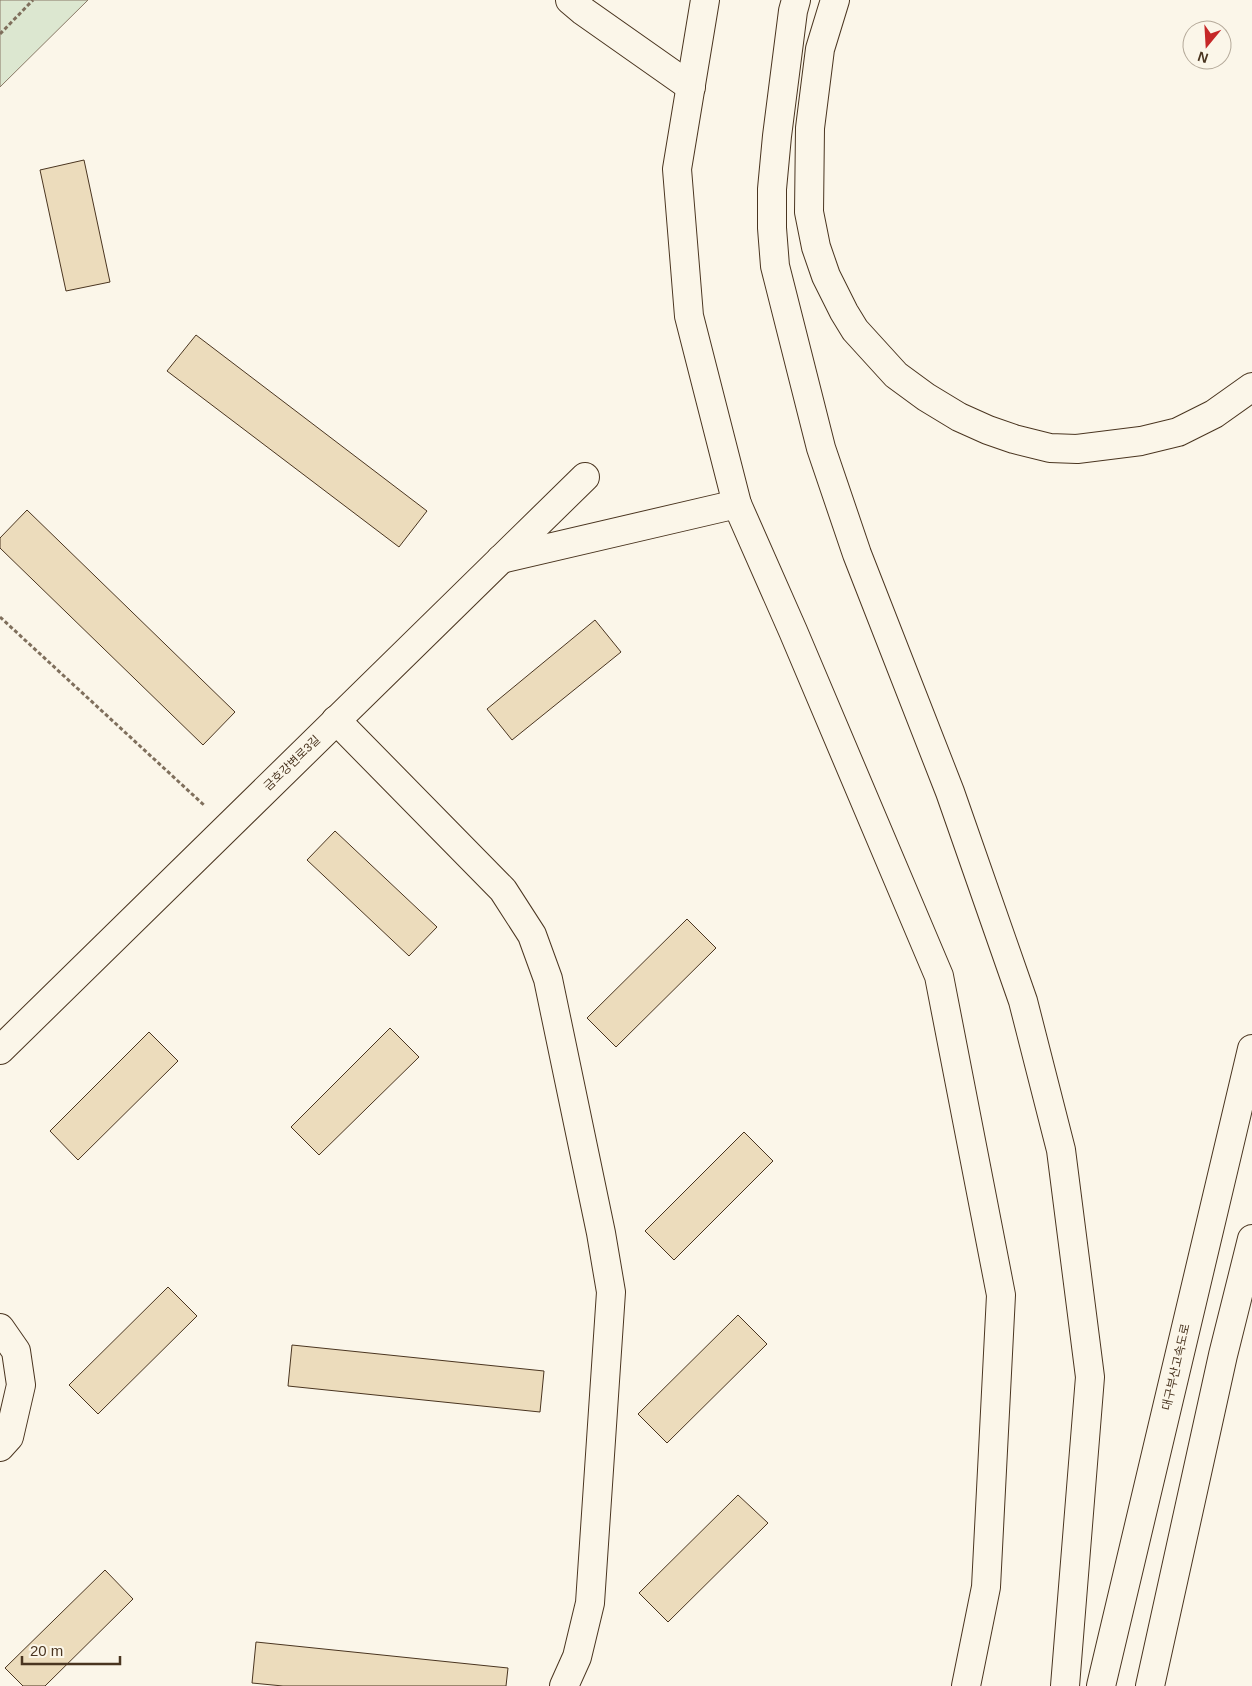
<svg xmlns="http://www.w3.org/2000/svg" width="1252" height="1686" font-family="Helvetica,'Noto Sans KR',sans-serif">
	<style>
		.green { fill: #dce7d0; stroke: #887966 }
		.building { fill: #ecdcbc; stroke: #4a3520 }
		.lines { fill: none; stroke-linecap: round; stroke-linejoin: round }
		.street-casing { stroke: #4a3520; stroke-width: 30 }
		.highway-casing { stroke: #4a3520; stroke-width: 30 }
		.path { stroke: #7f6f5c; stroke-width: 3; stroke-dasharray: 4 2.5; stroke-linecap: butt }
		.street { stroke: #fbf6e9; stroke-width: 28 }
		.highway { stroke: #fbf6e9; stroke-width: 28 }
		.labels { text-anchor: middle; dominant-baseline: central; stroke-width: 4; stroke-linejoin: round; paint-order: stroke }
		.street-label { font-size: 12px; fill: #4a3520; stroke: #fbf6e9 }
	</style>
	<rect width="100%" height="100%" fill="#fbf6e9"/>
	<polygon class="green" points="0,0 88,0 0,87"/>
	<g class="building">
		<polygon points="84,160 110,282 66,291 40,170"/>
		<polygon points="196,335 427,511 399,547 167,371"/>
		<polygon points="27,510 235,712 203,745 0,548 0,538"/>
		<polygon points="595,620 621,652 512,740 487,709"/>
		<polygon points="335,831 437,927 409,956 307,860"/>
		<polygon points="687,919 716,948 616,1047 587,1018"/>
		<polygon points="390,1028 419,1057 319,1155 291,1127"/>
		<polygon points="149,1032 178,1061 78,1160 50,1131"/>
		<polygon points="744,1132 773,1161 674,1260 645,1231"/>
		<polygon points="168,1287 197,1316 98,1414 69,1385"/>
		<polygon points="738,1315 767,1344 667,1443 638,1414"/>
		<polygon points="292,1345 544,1371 540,1412 288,1386"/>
		<polygon points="738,1495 768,1523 668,1622 639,1593"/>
		<polygon points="105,1570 133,1599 45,1686 23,1686 5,1668"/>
		<polygon points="256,1642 508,1668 506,1686 283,1686 252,1683"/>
	</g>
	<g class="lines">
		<g class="street-casing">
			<g id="street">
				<polyline points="570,0 583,11 691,87"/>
				<polyline points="705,0 677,169 689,316 737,504"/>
				<polyline points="501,559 737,504 793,631 939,976 1001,1295 986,1587 966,1686"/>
				<polyline points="336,720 503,890 532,935 548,979 601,1233 611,1292 590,1603 577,1657 564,1686"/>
				<polyline points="0,1050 585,477"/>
				<polyline points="0,1328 16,1351 21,1385 9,1437 0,1447"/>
			</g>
		</g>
		<g class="highway-casing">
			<g id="highway">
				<polyline points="796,0 793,11 777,136 772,189 772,228 775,266 821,448 857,554 950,792 1023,1001 1061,1150 1090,1377 1065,1686"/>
				<polyline points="835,0 820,49 810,128 809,212 816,247 826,276 844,312 855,330 896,375 926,397 959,417 988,430 1014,439 1050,448 1077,449 1141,441 1178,432 1214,414 1252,387"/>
				<polyline points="1101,1686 1252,1049"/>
				<polyline points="1150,1686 1223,1355 1252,1239"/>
			</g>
		</g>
		<g class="path">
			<polyline points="0,34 33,0"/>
			<polyline points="0,617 205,806"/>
		</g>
		<use href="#street" class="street"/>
		<use href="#highway" class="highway"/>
	</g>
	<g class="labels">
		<g class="street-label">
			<text transform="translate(292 763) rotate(-44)">금호강변로3길</text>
			<text transform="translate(1176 1367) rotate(-77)">대구부산고속도로</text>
		</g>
	</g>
	<g transform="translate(1207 45) rotate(198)"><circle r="24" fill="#fbf6e9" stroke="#b4a999"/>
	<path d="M0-4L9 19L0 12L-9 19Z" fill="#c62828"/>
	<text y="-8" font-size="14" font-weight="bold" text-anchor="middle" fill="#4a3520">N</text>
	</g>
	<path d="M22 1656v8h98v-8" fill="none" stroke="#4a3520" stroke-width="2.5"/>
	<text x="30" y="1656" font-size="15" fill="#4a3520" stroke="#fbf6e9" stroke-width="4" paint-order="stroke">20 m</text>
</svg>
